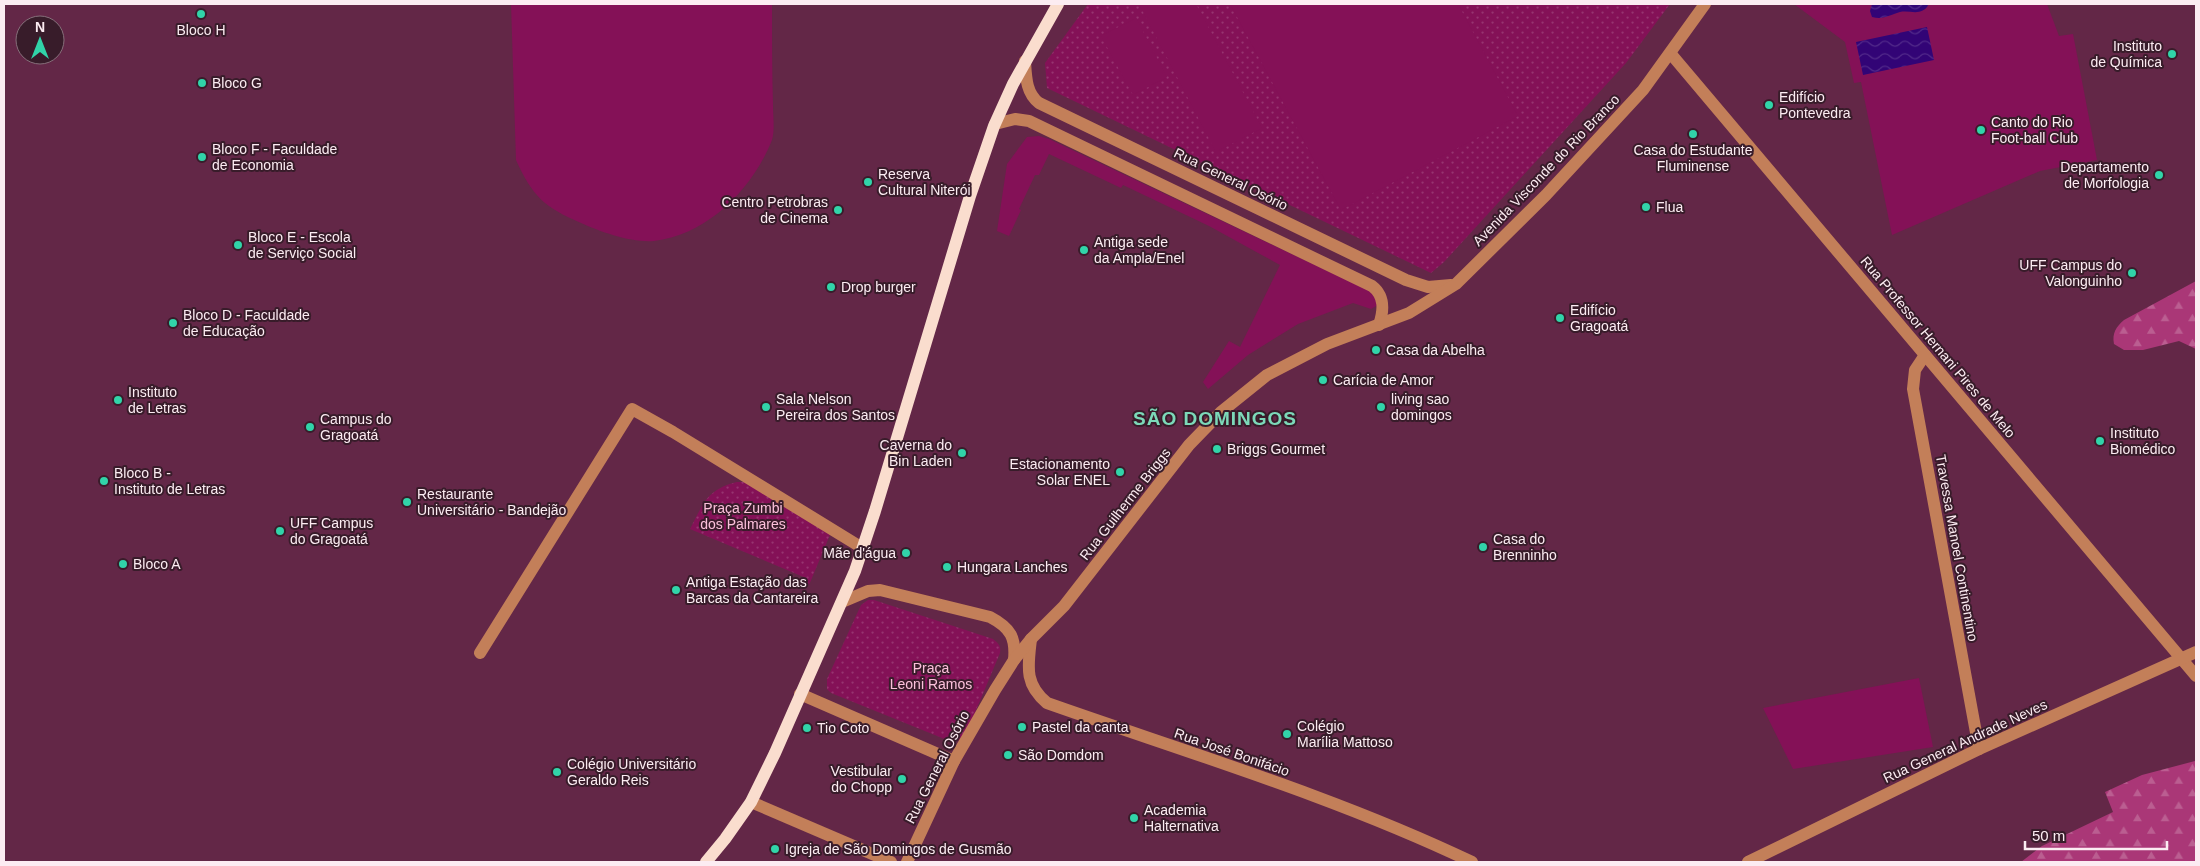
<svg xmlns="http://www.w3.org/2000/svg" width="2200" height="866" font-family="Arial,sans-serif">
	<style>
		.grass { fill: url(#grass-dots) }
		.forest { fill: url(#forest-firs) }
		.garden { fill: #841157 }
		.water { fill: url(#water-waves) }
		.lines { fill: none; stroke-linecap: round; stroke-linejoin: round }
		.minor { stroke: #c37f59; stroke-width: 12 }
		.major { stroke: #faddce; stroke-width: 12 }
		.poi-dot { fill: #31d4a9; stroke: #381c2a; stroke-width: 2 }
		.labels { text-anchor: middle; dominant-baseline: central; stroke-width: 4; stroke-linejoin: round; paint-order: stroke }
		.poi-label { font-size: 14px; fill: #fcecf2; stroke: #381c2a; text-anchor: start }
		.street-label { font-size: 14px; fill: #fcecf2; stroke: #381c2a }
		.park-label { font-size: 14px; fill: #fcc0db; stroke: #381c2a }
		.district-label { font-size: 19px; font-weight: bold; letter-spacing: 1px; fill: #7cd9b9; stroke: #381c2a }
	</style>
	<defs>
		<pattern id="grass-dots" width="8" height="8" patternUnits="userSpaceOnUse" patternTransform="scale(1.25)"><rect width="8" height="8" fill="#841157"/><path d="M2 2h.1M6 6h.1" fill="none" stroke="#963470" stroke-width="1.8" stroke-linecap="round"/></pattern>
		<pattern id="forest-firs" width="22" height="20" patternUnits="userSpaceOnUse" patternTransform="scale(1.25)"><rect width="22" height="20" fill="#aa3777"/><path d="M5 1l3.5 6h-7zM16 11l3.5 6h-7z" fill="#bb5e91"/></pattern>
		<pattern id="water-waves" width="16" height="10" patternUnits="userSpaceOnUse" patternTransform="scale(1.25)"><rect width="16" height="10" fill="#320476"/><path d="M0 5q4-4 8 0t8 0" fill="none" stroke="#51298a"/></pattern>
	</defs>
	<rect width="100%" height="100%" fill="#632747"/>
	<g class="grass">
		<polygon points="1088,4 1670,4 1626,63 1444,262 1431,273 1047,88 1045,63"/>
		<path d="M 737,482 L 752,482 L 832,530 L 809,585 L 806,578 L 690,529 C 703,504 707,489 737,482 Z"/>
		<path d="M 868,600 L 874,600 L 993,639 C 999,644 1001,646 1000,653 L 966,734 C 960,741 955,743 947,740 L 831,693 L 827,689 L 827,679 L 861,605 Z"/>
	</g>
	<g class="forest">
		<path d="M 2196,281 L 2196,349 L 2179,341 L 2143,350 L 2124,350 L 2114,344 C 2112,333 2116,327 2124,320 Z"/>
		<polygon points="2195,761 2196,862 2021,862 2042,846 2113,812 2105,792 2142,775"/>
	</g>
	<g class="garden">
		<path d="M 511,4 L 772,4 C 772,38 772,72 773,106 C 773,116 775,130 772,140 C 753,188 708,235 654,241 C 632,243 601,232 581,223 C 544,207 533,197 516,160 Z"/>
		<polygon points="1139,4 1196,4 1262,128 1216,152"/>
		<polygon points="1230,4 1458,4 1518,116 1341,210"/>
		<polygon points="1794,4 2047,4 2059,36 2073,34 2097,160 2040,171 1892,235 1861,82 1854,83 1845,42"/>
		<polygon points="1136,18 1167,77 1133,95 1101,36"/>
		<polygon points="1039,136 1049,139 1372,292 1378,305 1371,309 1353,303 1298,324 1248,355 1208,389 1203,382 1229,341 1240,347 1280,265 1209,226 1123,185 1121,188 1049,154 1039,175 1035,175 1019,209 1021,210 1009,236 997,231 1007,164 1027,137"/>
		<polygon points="1919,678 1933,747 1793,769 1763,708"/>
	</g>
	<g class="water">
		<path d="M 1872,4 L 1929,4 C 1922,17 1911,10 1900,12 C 1889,15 1884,20 1872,17 L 1870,11 Z"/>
		<polygon points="1927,27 1934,60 1863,75 1856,42"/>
	</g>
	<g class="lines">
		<g class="minor">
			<polyline points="1671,54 2196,676"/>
			<path d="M 1025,61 C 1026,77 1026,93 1039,103 L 1406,280 L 1428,287 L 1451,285"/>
			<path d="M 995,124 L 1015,119 L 1029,121 L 1372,286 C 1385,296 1384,310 1379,325"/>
			<polyline points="1925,355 1915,370 1913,389 1979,749"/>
			<path d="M 842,602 L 868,591 L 880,590 L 990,617 C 1011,628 1016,638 1014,660"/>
			<path d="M 1031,639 C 1028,666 1024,684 1047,703 C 1189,753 1336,797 1472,862"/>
			<polyline points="480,653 632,409 673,432 864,549"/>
			<polyline points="800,694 954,761"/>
			<polyline points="751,802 891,862"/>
			<polyline points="907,862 954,761 995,690 1014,660 1031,639 1064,606 1189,445 1221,412 1267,375 1327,344 1409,313 1456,284 1546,195 1643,90 1705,4"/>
			<polyline points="1748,862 1979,749 2196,652"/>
		</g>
		<polyline class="major" points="706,862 725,839 751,802 775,753 855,571 875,511 970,196 994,126 1013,84 1058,4"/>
	</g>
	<g class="poi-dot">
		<circle cx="201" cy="14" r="5"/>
		<circle cx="2172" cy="54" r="5"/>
		<circle cx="202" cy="83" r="5"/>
		<circle cx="1769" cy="105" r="5"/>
		<circle cx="1981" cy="130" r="5"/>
		<circle cx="1693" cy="134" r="5"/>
		<circle cx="202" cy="157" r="5"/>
		<circle cx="2159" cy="175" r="5"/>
		<circle cx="868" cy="182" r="5"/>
		<circle cx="1646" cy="207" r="5"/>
		<circle cx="838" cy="210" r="5"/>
		<circle cx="238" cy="245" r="5"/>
		<circle cx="1084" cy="250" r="5"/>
		<circle cx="2132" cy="273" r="5"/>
		<circle cx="831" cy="287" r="5"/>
		<circle cx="1560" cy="318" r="5"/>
		<circle cx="173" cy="323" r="5"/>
		<circle cx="1376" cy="350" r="5"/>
		<circle cx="1323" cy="380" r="5"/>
		<circle cx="118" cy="400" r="5"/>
		<circle cx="766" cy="407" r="5"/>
		<circle cx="1381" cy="407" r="5"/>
		<circle cx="310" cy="427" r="5"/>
		<circle cx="2100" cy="441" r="5"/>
		<circle cx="1217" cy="449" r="5"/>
		<circle cx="962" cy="453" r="5"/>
		<circle cx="1120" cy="472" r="5"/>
		<circle cx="104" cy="481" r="5"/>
		<circle cx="407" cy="502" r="5"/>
		<circle cx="280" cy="531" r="5"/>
		<circle cx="1483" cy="547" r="5"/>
		<circle cx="906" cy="553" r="5"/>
		<circle cx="123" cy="564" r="5"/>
		<circle cx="947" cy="567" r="5"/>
		<circle cx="676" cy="590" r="5"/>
		<circle cx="1022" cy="727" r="5"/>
		<circle cx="807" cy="728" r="5"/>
		<circle cx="1287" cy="734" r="5"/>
		<circle cx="1008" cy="755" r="5"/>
		<circle cx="557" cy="772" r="5"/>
		<circle cx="902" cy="779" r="5"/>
		<circle cx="1134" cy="818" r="5"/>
		<circle cx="775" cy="849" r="5"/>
	</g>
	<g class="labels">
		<g class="poi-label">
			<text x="201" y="30" text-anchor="middle">Bloco H</text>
			<text x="2162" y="46" text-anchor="end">Instituto<tspan x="2162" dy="16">de Química</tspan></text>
			<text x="212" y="83">Bloco G</text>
			<text x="1779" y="97">Edifício<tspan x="1779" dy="16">Pontevedra</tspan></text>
			<text x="1991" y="122">Canto do Rio<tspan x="1991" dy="16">Foot-ball Club</tspan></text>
			<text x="212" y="149">Bloco F - Faculdade<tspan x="212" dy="16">de Economia</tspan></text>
			<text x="1693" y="150" text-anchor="middle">Casa do Estudante<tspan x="1693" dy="16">Fluminense</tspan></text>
			<text x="2149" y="167" text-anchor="end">Departamento<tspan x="2149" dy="16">de Morfologia</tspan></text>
			<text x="878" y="174">Reserva<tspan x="878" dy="16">Cultural Niterói</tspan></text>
			<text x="828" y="202" text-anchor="end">Centro Petrobras<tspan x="828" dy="16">de Cinema</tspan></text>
			<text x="1656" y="207">Flua</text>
			<text x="248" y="237">Bloco E - Escola<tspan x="248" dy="16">de Serviço Social</tspan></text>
			<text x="1094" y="242">Antiga sede<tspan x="1094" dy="16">da Ampla/Enel</tspan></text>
			<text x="2122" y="265" text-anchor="end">UFF Campus do<tspan x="2122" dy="16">Valonguinho</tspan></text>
			<text x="841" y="287">Drop burger</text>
			<text x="1570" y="310">Edifício<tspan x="1570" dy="16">Gragoatá</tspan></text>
			<text x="183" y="315">Bloco D - Faculdade<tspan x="183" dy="16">de Educação</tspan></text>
			<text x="1386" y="350">Casa da Abelha</text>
			<text x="1333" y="380">Carícia de Amor</text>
			<text x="128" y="392">Instituto<tspan x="128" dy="16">de Letras</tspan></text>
			<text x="776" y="399">Sala Nelson<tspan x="776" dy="16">Pereira dos Santos</tspan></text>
			<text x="1391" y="399">living sao<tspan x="1391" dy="16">domingos</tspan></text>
			<text x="320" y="419">Campus do<tspan x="320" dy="16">Gragoatá</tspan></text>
			<text x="2110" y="433">Instituto<tspan x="2110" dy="16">Biomédico</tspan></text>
			<text x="952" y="445" text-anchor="end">Caverna do<tspan x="952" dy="16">Bin Laden</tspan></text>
			<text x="1227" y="449">Briggs Gourmet</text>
			<text x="1110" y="464" text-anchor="end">Estacionamento<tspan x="1110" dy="16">Solar ENEL</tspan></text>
			<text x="114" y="473">Bloco B -<tspan x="114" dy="16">Instituto de Letras</tspan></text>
			<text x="417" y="494">Restaurante<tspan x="417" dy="16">Universitário - Bandejão</tspan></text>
			<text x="290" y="523">UFF Campus<tspan x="290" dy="16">do Gragoatá</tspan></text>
			<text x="1493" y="539">Casa do<tspan x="1493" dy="16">Brenninho</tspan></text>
			<text x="896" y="553" text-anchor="end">Mãe d'água</text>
			<text x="133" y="564">Bloco A</text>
			<text x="957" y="567">Hungara Lanches</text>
			<text x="686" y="582">Antiga Estação das<tspan x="686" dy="16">Barcas da Cantareira</tspan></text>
			<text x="1297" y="726">Colégio<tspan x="1297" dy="16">Marília Mattoso</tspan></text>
			<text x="1032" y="727">Pastel da canta</text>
			<text x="817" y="728">Tio Coto</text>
			<text x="1018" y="755">São Domdom</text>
			<text x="567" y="764">Colégio Universitário<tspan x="567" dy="16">Geraldo Reis</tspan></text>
			<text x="892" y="771" text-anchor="end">Vestibular<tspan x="892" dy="16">do Chopp</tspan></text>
			<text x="1144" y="810">Academia<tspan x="1144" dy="16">Halternativa</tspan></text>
			<text x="785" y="849">Igreja de São Domingos de Gusmão</text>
		</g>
		<g class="street-label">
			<text transform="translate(1546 170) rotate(-46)">Avenida Visconde do Rio Branco</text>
			<text transform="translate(1231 179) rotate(26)">Rua General Osório</text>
			<text transform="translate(1938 347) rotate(50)">Rua Professor Hernani Pires de Melo</text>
			<text transform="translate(1125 504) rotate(-52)">Rua Guilherme Briggs</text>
			<text transform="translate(1957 548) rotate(80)">Travessa Manoel Continentino</text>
			<text transform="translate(1965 741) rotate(-25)">Rua General Andrade Neves</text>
			<text transform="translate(1232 752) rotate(19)">Rua José Bonifácio</text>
			<text transform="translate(937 767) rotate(-63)">Rua General Osório</text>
		</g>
		<g class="park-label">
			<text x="743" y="508">Praça Zumbi<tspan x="743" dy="16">dos Palmares</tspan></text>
			<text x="931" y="668">Praça<tspan x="931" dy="16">Leoni Ramos</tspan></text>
		</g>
		<g class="district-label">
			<text x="1215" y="418">SÃO DOMINGOS</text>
		</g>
	</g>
	<rect width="2200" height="866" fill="none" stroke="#fcecf2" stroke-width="10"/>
	<g transform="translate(40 40)"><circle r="24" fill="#381c2a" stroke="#866f7a"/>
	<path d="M0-4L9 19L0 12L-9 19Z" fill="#31d4a9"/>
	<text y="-8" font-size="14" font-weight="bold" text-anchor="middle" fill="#fcecf2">N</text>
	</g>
	<path d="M2025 841v8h142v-8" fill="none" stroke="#fcecf2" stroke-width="2.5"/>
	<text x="2032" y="841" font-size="15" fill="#fcecf2" stroke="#381c2a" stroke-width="4" paint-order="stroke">50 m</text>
</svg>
